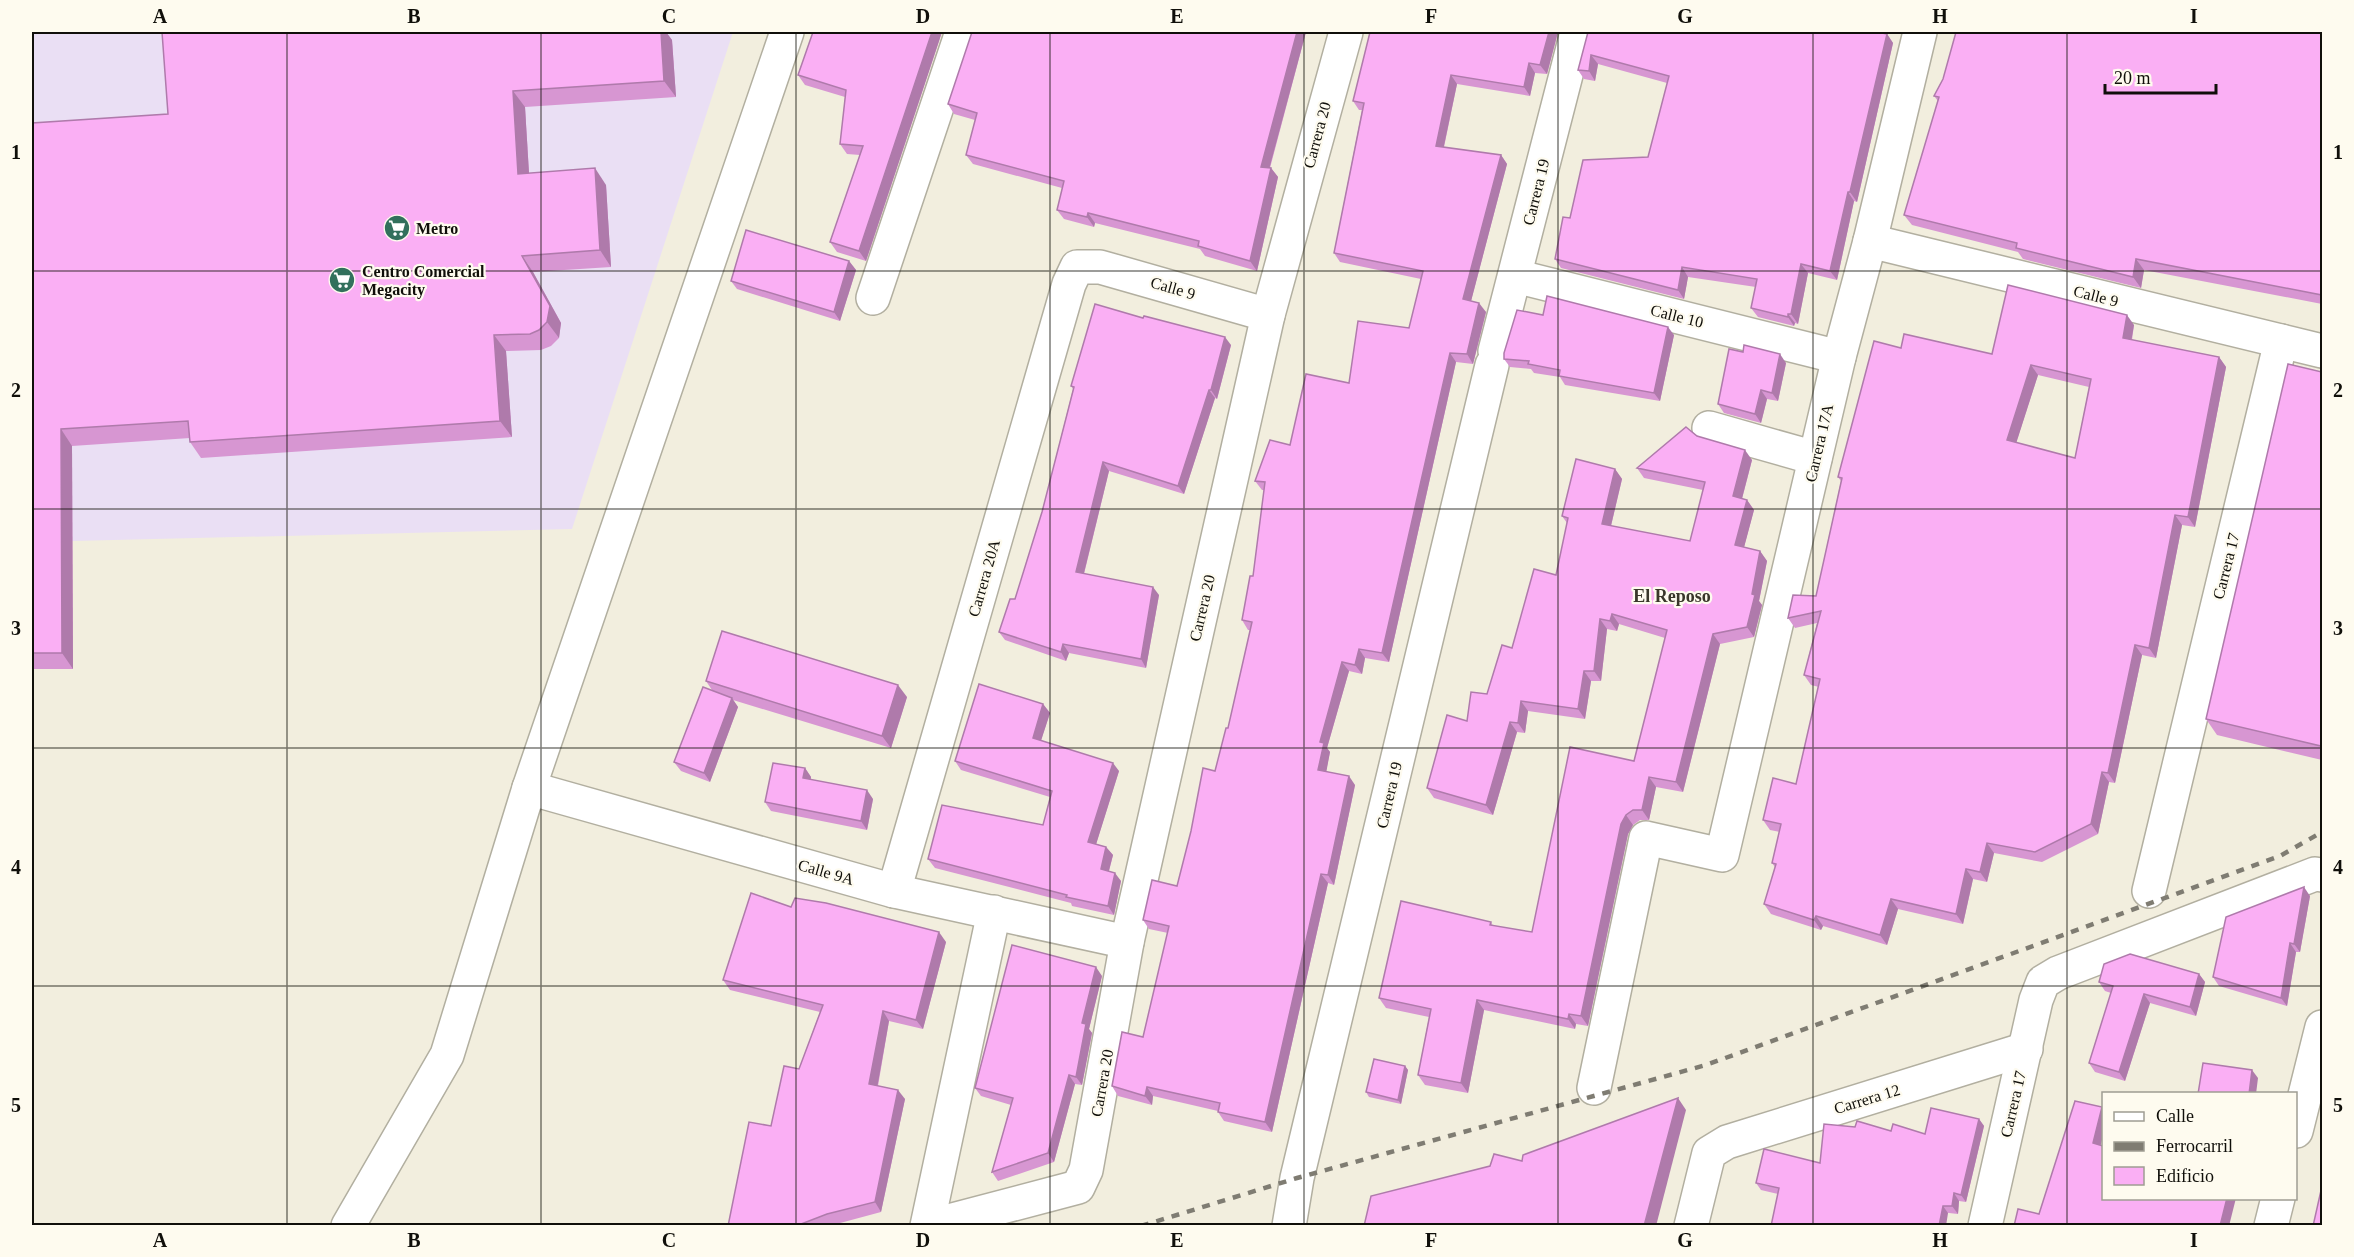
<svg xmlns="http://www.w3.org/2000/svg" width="2354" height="1257" font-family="'Times New Roman',serif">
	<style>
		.commercial { fill: #eadff4 }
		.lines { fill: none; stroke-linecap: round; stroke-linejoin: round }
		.street-casing { stroke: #b2afa0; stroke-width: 36 }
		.street { stroke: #fff; stroke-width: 33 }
		.rail { stroke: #7f7c72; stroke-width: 4.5; stroke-dasharray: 8 8; stroke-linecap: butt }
		.wall { fill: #d796d2; fill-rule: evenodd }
		.shaded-wall { fill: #af7aab }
		.building { fill: #faaff4; stroke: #af7aab; stroke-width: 1.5; fill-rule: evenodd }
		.grid { fill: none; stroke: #100f0a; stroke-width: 1.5; stroke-opacity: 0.55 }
		.labels { text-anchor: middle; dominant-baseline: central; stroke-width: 4.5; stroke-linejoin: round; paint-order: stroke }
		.street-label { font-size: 16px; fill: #100f0a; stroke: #fefbef }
		.poi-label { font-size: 16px; font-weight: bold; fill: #100f0a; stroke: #fefbef; text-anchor: start }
		.neighbourhood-label { font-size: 18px; font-weight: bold; fill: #3a372b; stroke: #fefbef }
		.neatline { fill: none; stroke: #100f0a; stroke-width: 2 }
		.grid-label { font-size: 20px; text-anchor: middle; font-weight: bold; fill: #100f0a }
	</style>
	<rect width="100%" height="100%" fill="#f2eede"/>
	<polygon class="commercial" points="32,32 733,32 572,529 32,542"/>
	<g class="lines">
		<g class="street-casing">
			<g id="street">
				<polyline points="1870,241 2322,351"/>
				<polyline points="1515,276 1839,357"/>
				<polyline points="873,298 962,32"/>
				<polyline points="1495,351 1577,32"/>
				<polyline points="1709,428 1815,458"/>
				<polyline points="529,788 894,891 1127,942"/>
				<polyline points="894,891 1069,284 1077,267 1100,267 1268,315"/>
				<polyline points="2149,891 2281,341"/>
				<polyline points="1594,1088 1646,838 1722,855 1839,357 1870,241 1920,32"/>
				<polyline points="2296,1131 2322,1027"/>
				<polyline points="348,1226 447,1055 529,788 787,32"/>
				<polyline points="927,1226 994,912"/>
				<polyline points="930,1226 1078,1187 1086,1170 1127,942 1268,315 1346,32"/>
				<polyline points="1289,1226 1297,1178 1492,365"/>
				<polyline points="1691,1226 1709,1153 1727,1142 2026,1049"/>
				<polyline points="1985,1226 2036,1000 2043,982 2058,973 2315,874 2322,875"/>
				<polyline points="2271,1226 2278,1198"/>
			</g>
		</g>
		<use href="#street" class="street"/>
		<polyline class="rail" points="1141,1226 1297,1178 1706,1065 2280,856 2322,832"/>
	</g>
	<g class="wall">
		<polygon points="162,32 666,32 672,40 676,97 525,107 529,173 606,185 611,267 533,272 561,323 559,338 551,346 541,350 506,351 512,437 201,458 190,442 190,438 72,446 73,669 32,669 32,123 168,114"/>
		<polygon points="813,32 942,32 866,261 837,252 830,242 860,155 847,154 840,144 845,97 805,85 798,75"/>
		<polygon points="1306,32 1270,168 1271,168 1278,177 1257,271 1205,256 1200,249 1095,223 1094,227 1064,219 1057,210 1062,188 973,164 966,155 975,120 954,114 948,104"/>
		<polygon points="1370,32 1558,32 1547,74 1535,73 1530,96 1457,84 1444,147 1501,155 1507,164 1471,301 1486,312 1473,364 1456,362 1389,662 1365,658 1362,674 1349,671 1327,748 1330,752 1326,771 1355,785 1334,885 1328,883 1272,1132 1224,1121 1218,1112 1218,1111 1153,1096 1152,1105 1118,1096 1112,1086 1143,1037 1168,933 1149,929 1143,920 1177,886 1215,771 1228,728 1250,630 1248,630 1242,620 1253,576 1264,490 1262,490 1255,481 1349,383 1409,328 1421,279 1340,262 1334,253 1362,110 1359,110 1353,101"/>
		<polygon points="1588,32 1887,34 1893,43 1857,202 1854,201 1837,280 1808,273 1798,324 1795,323 1794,326 1758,317 1751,308 1756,287 1688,277 1684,299 1561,268 1555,259 1570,218 1648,157 1667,83 1598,64 1595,81 1584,79 1578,70"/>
		<polygon points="2322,32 2322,304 2144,270 2141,288 2023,259 2018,252 1912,225 1904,215 1938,101 1934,96 1943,79"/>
		<polygon points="849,261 856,270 840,321 737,289 731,281"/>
		<polygon points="1543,315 1674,335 1660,401 1565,385 1560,377 1534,373 1531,369 1510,367 1504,359"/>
		<polygon points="1143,318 1231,345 1217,399 1215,398 1184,494 1109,471 1084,574 1159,595 1146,668 1069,653 1066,661 1005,640 999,632 1015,599 1042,512 1073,389 1071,386"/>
		<path d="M 2134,325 L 2132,340 L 2219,357 L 2226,367 L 2195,527 L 2182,525 L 2156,658 L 2142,655 L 2115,783 L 2109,782 L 2098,834 L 2042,862 L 1994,853 L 1987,882 L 1973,879 L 1963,924 L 1898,909 L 1887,945 L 1823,926 L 1821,930 L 1771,914 L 1764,904 L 1775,867 L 1772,863 L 1780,832 L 1770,830 L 1763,820 L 1796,784 L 1819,687 L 1811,685 L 1804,675 L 1817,623 L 1795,628 L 1788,618 L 1816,596 L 1841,481 L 1838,477 L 1901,348 L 1992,354 ZM 2038,375 L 2089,387 L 2075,458 L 2016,443 Z"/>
		<polygon points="1786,363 1778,401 1767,399 1761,423 1724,413 1718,404"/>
		<polygon points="2322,372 2322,760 2217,735 2206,719"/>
		<polygon points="1697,436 1752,460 1742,499 1747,500 1754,510 1744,547 1760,551 1767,561 1759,601 1762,605 1754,637 1720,644 1683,792 1656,787 1649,820 1640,820 1633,825 1628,834 1588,1026 1576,1024 1575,1029 1484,1010 1468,1093 1425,1085 1418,1075 1429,1017 1386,1008 1379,998 1491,922 1493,926 1532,932 1634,761 1665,638 1619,624 1617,631 1607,629 1601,681 1591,681 1585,719 1528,711 1525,733 1517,732 1493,815 1434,798 1427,788 1467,721 1487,694 1512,648 1556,575 1567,523 1562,516 1615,469 1622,479 1611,526 1690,541 1703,490 1644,478 1637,468"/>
		<polygon points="706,681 907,697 891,748 733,700 738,707 710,782 681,771 674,762 712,690"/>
		<polygon points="1043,704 1050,713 1041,740 1119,771 1096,844 1106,847 1113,855 1109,871 1121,881 1114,915 1072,906 1071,903 935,868 928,859 1043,825 1050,797 961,770 955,761"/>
		<polygon points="805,768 811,777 811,780 873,799 867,830 771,811 765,802"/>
		<polygon points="2310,896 2300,952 2296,952 2287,1006 2219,986 2213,977"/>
		<polygon points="791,907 946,942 923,1029 889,1021 878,1086 905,1099 881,1212 829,1226 728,1226 771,1126 799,1069 820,1012 730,990 723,980"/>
		<polygon points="2199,974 2205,982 2196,1016 2150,1003 2125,1081 2095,1072 2089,1063 2111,993 2105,991 2099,982"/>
		<polygon points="1102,976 1089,1029 1092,1033 1082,1085 1075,1084 1054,1162 998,1181 992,1172 1011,1105 981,1096 975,1088"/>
		<polygon points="1405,1066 1408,1070 1401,1104 1369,1097 1366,1092"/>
		<polygon points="1979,1119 1984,1126 1966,1202 1959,1201 1958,1214 1778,1194 1761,1190 1756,1183 1820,1163 1891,1131 1925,1134"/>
	</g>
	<g class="shaded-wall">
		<polygon points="661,32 666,32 672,40 676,97 664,81"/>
		<polygon points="932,32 942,32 866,261 859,251"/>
		<polygon points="1297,32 1306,32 1267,177 1261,167"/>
		<polygon points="1549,32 1558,32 1547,74 1540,65"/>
		<polygon points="1887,34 1893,43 1857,202 1850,192"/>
		<polygon points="1591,55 1598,64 1595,81 1589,71"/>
		<polygon points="1529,63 1535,73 1530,96 1524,87"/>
		<polygon points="1451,75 1457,84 1442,155 1436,146"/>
		<polygon points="513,91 525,107 530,190 518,174"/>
		<polygon points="1501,155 1507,164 1469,309 1463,299"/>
		<polygon points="595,168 606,185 611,267 600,250"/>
		<polygon points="1271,168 1278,177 1257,271 1250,261"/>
		<polygon points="1848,192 1854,201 1837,280 1830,271"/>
		<polygon points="1088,213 1095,223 1094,227 1087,217"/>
		<polygon points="522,256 533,272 561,323 559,338 547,322"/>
		<polygon points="2136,259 2144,270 2141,288 2133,277"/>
		<polygon points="849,261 856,270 840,321 834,312"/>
		<polygon points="1801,264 1808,273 1798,324 1791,314"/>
		<polygon points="1682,267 1688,277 1684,299 1678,290"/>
		<polygon points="1479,303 1486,312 1473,364 1467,354"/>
		<polygon points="1788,314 1795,323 1794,326 1788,317"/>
		<polygon points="2127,315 2134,325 2130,348 2123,338"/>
		<polygon points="1668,327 1674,335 1660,401 1654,393"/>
		<polygon points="494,335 506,351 512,437 500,421"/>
		<polygon points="1225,337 1231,345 1217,399 1211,390"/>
		<polygon points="1450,353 1456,362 1389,662 1382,653"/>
		<polygon points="1780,354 1786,363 1778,401 1772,393"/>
		<polygon points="2219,357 2226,367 2195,527 2188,517"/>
		<polygon points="2031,365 2038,375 2014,450 2007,440"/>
		<polygon points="1209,390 1215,398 1184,494 1178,486"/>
		<polygon points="1761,390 1767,399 1761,423 1755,414"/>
		<polygon points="61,429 72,446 73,669 62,653"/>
		<polygon points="1745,450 1752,460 1740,506 1733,496"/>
		<polygon points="1103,462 1109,471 1082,581 1076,572"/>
		<polygon points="1615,469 1622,479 1609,534 1602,524"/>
		<polygon points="1747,500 1754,510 1742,555 1735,545"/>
		<polygon points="2175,515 2182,525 2156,658 2149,648"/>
		<polygon points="1760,551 1767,561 1759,601 1762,605 1754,637 1747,627 1752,594"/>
		<polygon points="1153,587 1159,595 1146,668 1141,659"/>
		<polygon points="1612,614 1619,624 1617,631 1610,621"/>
		<polygon points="1600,619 1607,629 1601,681 1594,671"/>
		<polygon points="1713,634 1720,644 1683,792 1676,782"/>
		<polygon points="1063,644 1069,653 1066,661 1061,652"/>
		<polygon points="2135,645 2142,655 2115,783 2108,773"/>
		<polygon points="1359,649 1365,658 1362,674 1355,665"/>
		<polygon points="1342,662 1349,671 1327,748 1330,752 1325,779 1318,770 1320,742"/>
		<polygon points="1584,671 1591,681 1585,719 1578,709"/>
		<polygon points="898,685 907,697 891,748 882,736"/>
		<polygon points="732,698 738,707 710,782 704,773"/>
		<polygon points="1521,701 1528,711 1525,733 1518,723"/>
		<polygon points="1043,704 1050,713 1039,747 1033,738"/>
		<polygon points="1510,722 1517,732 1493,815 1486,805"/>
		<polygon points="1113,763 1119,771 1094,851 1088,842"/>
		<polygon points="805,768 811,777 809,787 803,778"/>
		<polygon points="2102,772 2109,782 2098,834 2091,824"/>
		<polygon points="1349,776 1355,785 1334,885 1328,875"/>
		<polygon points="1649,777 1656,787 1649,820 1642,810"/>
		<polygon points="867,790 873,799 867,830 861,821"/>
		<polygon points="1626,815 1633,825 1628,834 1588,1026 1581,1016 1621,824"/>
		<polygon points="1987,843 1994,853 1987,882 1980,872"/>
		<polygon points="1106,847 1113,855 1107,878 1101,869"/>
		<polygon points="1966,869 1973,879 1963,924 1956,914"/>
		<polygon points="1115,873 1121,881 1114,915 1108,906"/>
		<polygon points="1321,874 1328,883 1272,1132 1265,1122"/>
		<polygon points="2304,887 2310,896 2300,952 2294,944"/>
		<polygon points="1891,899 1898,909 1887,945 1880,935"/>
		<polygon points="1816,916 1823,926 1821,930 1814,920"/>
		<polygon points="939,932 946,942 923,1029 916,1020"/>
		<polygon points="2290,943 2296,952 2287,1006 2281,998"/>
		<polygon points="1096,967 1102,976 1089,1029 1092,1033 1082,1085 1076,1077 1082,1023"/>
		<polygon points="2199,974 2205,982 2196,1016 2190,1007"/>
		<polygon points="2144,994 2150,1003 2125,1081 2119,1072"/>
		<polygon points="1477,1000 1484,1010 1468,1093 1461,1083"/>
		<polygon points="883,1011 889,1021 876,1094 869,1084"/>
		<polygon points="1569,1014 1576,1024 1575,1029 1568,1019"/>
		<polygon points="1405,1066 1408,1070 1401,1104 1398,1100"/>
		<polygon points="2252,1070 2258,1078 2256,1094 2249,1094"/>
		<polygon points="1069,1075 1075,1084 1054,1162 1048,1153"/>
		<polygon points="1147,1087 1153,1096 1152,1105 1145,1096"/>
		<polygon points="898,1090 905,1099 881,1212 875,1202"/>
		<polygon points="1678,1098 1686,1110 1656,1226 1644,1226"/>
		<polygon points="2102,1107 2103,1109 2103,1136 2099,1152 2093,1143"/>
		<polygon points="1979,1119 1984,1126 1966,1202 1961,1195"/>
		<polygon points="1954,1193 1959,1201 1958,1214 1952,1206"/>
		<polygon points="2227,1198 2236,1198 2229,1226 2220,1226"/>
		<polygon points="1943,1206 1948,1213 1946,1226 1939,1226"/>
	</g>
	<g class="building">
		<polygon points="162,32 661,32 664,81 513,91 518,174 595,168 600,250 522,256 550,306 547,322 539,330 530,334 494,335 500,421 190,442 188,421 61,429 62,653 32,653 32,123 168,114"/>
		<polygon points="813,32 932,32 859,251 830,242 863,146 840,144 846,90 798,75"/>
		<polygon points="972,32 1297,32 1261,167 1271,168 1250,261 1198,246 1199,241 1088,213 1087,217 1057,210 1064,181 966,155 977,113 948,104"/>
		<polygon points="1370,32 1549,32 1540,65 1529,63 1524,87 1451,75 1436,146 1501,155 1463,299 1479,303 1467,354 1450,353 1382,653 1359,649 1355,665 1342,662 1320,742 1324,743 1318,770 1349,776 1328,875 1321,874 1265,1122 1218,1112 1220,1103 1147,1087 1145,1096 1112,1086 1122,1032 1143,1037 1169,926 1143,920 1152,880 1177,886 1191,831 1203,768 1215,771 1226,728 1228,728 1252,622 1242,620 1250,576 1253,576 1265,482 1255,481 1270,440 1290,445 1306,374 1349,383 1358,321 1409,328 1423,271 1334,253 1364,103 1353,101"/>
		<polygon points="1588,32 1877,32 1887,34 1850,192 1848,192 1830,271 1801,264 1791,314 1788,314 1788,317 1751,308 1757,279 1682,267 1678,290 1555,259 1563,217 1570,218 1583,160 1648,157 1669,76 1591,55 1589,71 1578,70"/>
		<polygon points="1956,32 2322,32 2322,295 2136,259 2133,277 2016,248 2017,243 1904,215 1939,97 1934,96 1943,79"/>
		<polygon points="746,230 849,261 834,312 731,281"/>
		<path d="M 2008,285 L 2127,315 L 2123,338 L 2219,357 L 2188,517 L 2175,515 L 2149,648 L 2135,645 L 2108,773 L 2102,772 L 2091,824 L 2035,852 L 1987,843 L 1980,872 L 1966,869 L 1956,914 L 1891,899 L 1880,935 L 1816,916 L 1814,920 L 1764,904 L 1776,864 L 1772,863 L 1781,824 L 1763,820 L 1773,778 L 1796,784 L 1820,679 L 1804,675 L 1821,611 L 1788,618 L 1793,595 L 1816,596 L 1842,478 L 1838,477 L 1874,341 L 1901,348 L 1904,334 L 1992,354 ZM 2031,365 L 2091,379 L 2075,458 L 2007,440 Z"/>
		<polygon points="1547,296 1668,327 1654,393 1559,376 1560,370 1528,364 1529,361 1504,359 1504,353 1517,310 1543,315"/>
		<polygon points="1095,304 1143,318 1144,316 1225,337 1211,390 1209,390 1178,486 1103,462 1076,572 1153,587 1141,659 1063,644 1061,652 999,632 1010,599 1015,599 1042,512 1074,387 1071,386"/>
		<polygon points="1744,345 1780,354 1772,393 1761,390 1755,414 1718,404 1729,349 1743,352"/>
		<polygon points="2288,364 2322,372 2322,740 2321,746 2206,719"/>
		<polygon points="1686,427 1697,436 1745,450 1733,496 1747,500 1735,545 1760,551 1752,594 1755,595 1747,627 1713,634 1676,782 1649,777 1642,810 1633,810 1626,815 1621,824 1581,1016 1569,1014 1568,1019 1477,1000 1461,1083 1418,1075 1431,1009 1379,998 1401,901 1491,922 1490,925 1532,932 1570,747 1634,761 1667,630 1612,614 1610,621 1600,619 1594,671 1584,671 1578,709 1521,701 1518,723 1510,722 1486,805 1427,788 1447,715 1467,721 1471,692 1487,694 1502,645 1512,648 1534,569 1556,575 1568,518 1562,516 1576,459 1615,469 1602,524 1690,541 1705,482 1637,468"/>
		<polygon points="722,631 898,685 882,736 706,681"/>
		<polygon points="979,684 1043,704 1033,738 1113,763 1088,842 1106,847 1101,869 1115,873 1108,906 1066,897 1067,895 928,859 942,805 1043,825 1052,791 955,761"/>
		<polygon points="703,687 732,698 704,773 674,762"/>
		<polygon points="773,763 805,768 803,778 867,790 861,821 765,802"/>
		<polygon points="2304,887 2294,944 2290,943 2281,998 2213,977 2226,917"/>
		<polygon points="751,893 791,907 795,898 826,903 939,932 916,1020 883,1011 869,1084 898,1090 875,1202 827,1214 796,1226 728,1226 749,1122 771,1126 784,1066 799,1069 823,1005 723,980"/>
		<polygon points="1012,945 1096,967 1082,1023 1086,1024 1076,1077 1069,1075 1048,1153 992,1172 1013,1098 975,1088"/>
		<polygon points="2130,954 2199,974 2190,1007 2144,994 2119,1072 2089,1063 2113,986 2099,982 2104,964"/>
		<polygon points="1374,1059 1405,1066 1398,1100 1366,1092"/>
		<polygon points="2203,1063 2252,1070 2249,1094 2198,1094"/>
		<polygon points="1678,1098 1644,1226 1364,1226 1371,1196 1490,1166 1494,1154 1522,1161 1523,1155"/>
		<polygon points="2075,1101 2102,1107 2093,1143 2103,1146 2103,1198 2227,1198 2220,1226 2014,1226 2018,1209 2039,1214"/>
		<polygon points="1931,1108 1979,1119 1961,1195 1954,1193 1952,1206 1943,1206 1939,1226 1771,1226 1779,1188 1756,1183 1764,1149 1820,1163 1824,1124 1855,1127 1857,1121 1891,1131 1893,1124 1925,1134"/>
		<polygon points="2322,1186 2322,1226 2313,1226"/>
	</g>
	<path class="grid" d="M 287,32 L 287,1226M 541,32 L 541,1226M 796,32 L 796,1226M 1050,32 L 1050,1226M 1304,32 L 1304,1226M 1558,32 L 1558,1226M 1813,32 L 1813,1226M 2067,32 L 2067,1226M 32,271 L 2322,271M 32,509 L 2322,509M 32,748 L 2322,748M 32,986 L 2322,986"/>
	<defs>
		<g id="supermarket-disc" transform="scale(1.35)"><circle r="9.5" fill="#32705c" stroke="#fefbef"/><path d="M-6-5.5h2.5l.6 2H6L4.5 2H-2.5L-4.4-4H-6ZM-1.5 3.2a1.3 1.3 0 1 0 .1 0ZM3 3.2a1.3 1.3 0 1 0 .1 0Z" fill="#fff"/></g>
	</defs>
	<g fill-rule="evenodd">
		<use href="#supermarket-disc" x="397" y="228"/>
		<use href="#supermarket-disc" x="342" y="280"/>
	</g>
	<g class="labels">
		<g class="street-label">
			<text transform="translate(1317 135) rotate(-75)">Carrera 20</text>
			<text transform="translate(1536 192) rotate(-76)">Carrera 19</text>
			<text transform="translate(1173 288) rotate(16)">Calle 9</text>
			<text transform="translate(2096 296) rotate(14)">Calle 9</text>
			<text transform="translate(1677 316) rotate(14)">Calle 10</text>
			<text transform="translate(1819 443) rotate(-77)">Carrera 17A</text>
			<text transform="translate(2226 566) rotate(-76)">Carrera 17</text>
			<text transform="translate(984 578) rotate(-74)">Carrera 20A</text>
			<text transform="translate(1202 608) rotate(-77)">Carrera 20</text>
			<text transform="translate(1389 795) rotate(-77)">Carrera 19</text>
			<text transform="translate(826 872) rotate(16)">Calle 9A</text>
			<text transform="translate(1102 1083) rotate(-80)">Carrera 20</text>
			<text transform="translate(1867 1099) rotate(-17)">Carrera 12</text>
			<text transform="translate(2013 1104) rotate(-77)">Carrera 17</text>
		</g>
		<g class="poi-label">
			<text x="416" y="228">Metro</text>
			<text x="362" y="271">Centro Comercial<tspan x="362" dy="18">Megacity</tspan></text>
		</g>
		<g class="neighbourhood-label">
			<text x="1672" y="596">El Reposo</text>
		</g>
	</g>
	<rect width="2354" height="1257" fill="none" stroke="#fefbef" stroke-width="66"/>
	<rect x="2102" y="1092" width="195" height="108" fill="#fefbef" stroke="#9f9d93" stroke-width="1.5"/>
	<rect x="2114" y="1112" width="30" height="9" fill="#ffffff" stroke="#9f9d93" stroke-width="1.5"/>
	<text x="2156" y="1122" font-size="18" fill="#100f0a">Calle</text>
	<rect x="2114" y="1142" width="30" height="9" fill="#7f7c72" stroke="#9f9d93" stroke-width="1.5"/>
	<text x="2156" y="1152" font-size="18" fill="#100f0a">Ferrocarril</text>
	<rect x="2114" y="1167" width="30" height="18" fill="#faaff4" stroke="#9f9d93" stroke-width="1.5"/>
	<text x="2156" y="1182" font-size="18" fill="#100f0a">Edificio</text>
	<path d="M2105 84v9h111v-9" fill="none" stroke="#100f0a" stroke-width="3"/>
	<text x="2114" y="84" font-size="18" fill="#100f0a" stroke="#fefbef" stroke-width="4.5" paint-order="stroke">20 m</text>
	<rect x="33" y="33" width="2288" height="1191" class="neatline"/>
	<g class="grid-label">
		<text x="160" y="23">A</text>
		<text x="414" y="23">B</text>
		<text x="669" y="23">C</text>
		<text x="923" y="23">D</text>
		<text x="1177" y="23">E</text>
		<text x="1431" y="23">F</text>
		<text x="1685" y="23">G</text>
		<text x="1940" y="23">H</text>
		<text x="2194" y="23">I</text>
		<text x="16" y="159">1</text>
		<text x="2338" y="159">1</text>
		<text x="16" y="397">2</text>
		<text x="2338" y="397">2</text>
		<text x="16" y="635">3</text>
		<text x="2338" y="635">3</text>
		<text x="16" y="874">4</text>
		<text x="2338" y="874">4</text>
		<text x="16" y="1112">5</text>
		<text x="2338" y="1112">5</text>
		<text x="160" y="1247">A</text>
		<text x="414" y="1247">B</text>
		<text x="669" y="1247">C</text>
		<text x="923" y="1247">D</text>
		<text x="1177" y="1247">E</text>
		<text x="1431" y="1247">F</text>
		<text x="1685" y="1247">G</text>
		<text x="1940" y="1247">H</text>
		<text x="2194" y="1247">I</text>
	</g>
</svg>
